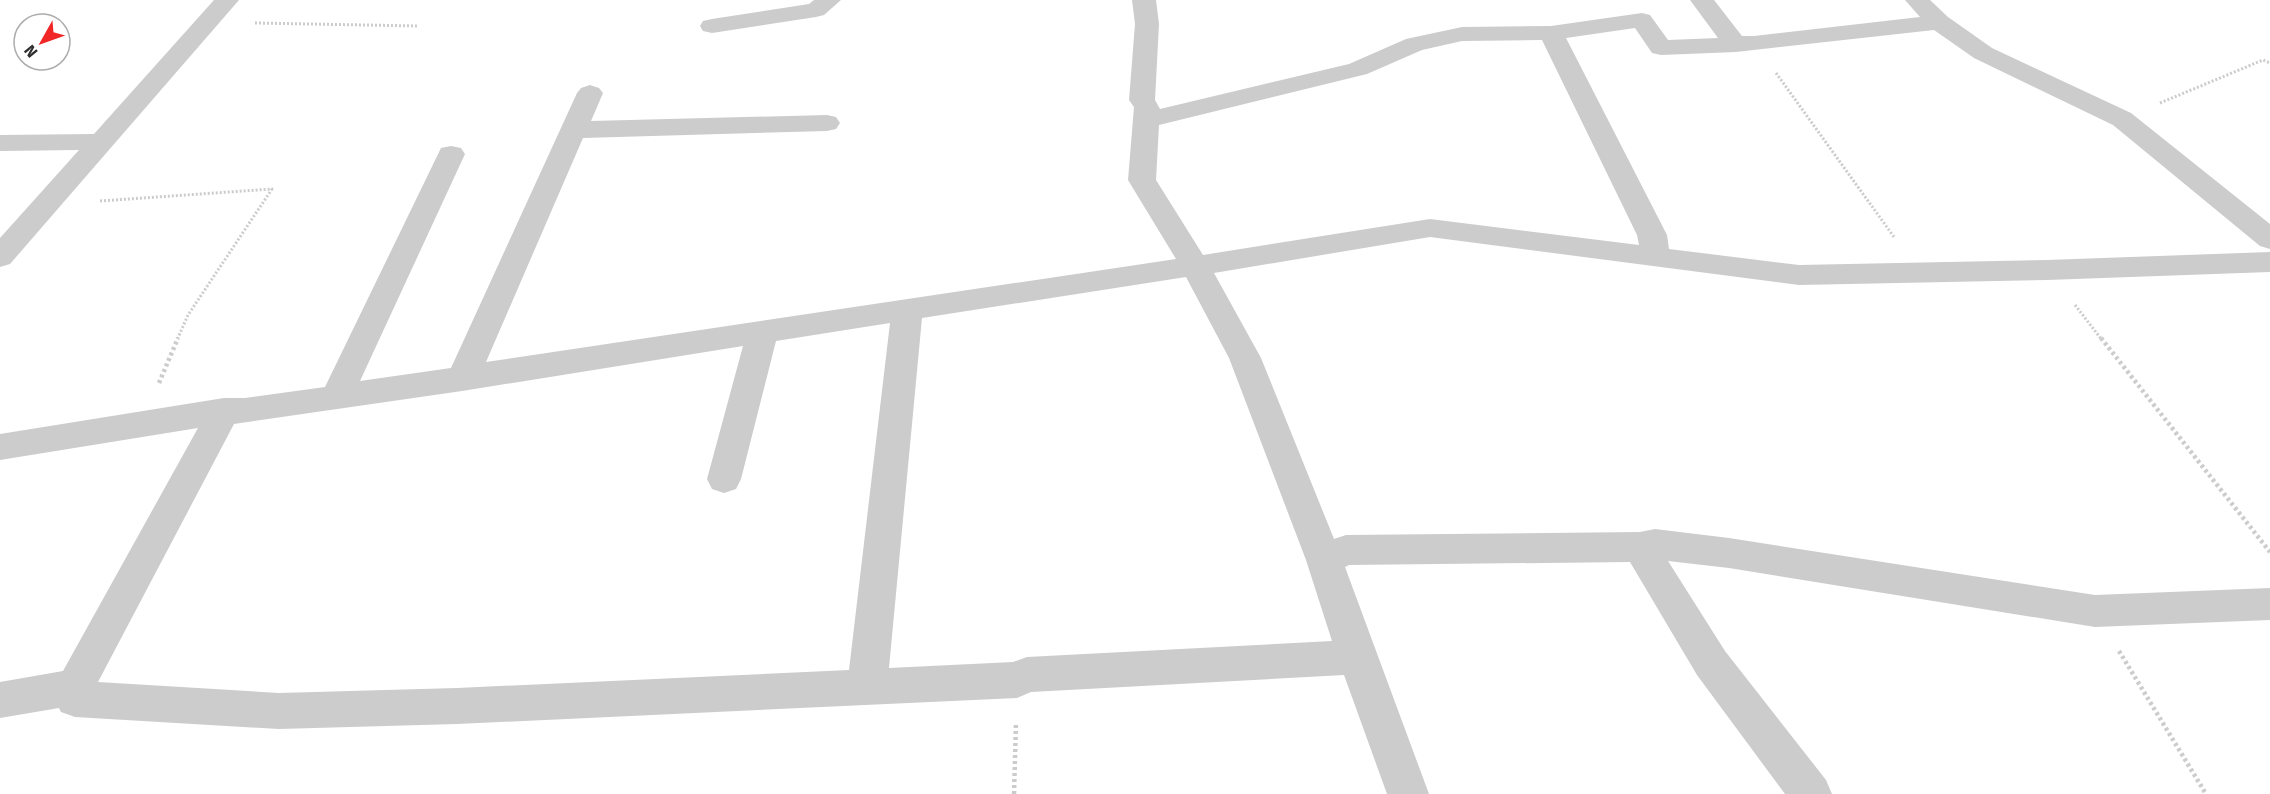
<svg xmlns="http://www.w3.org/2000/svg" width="2270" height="794" font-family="'Fira Sans',sans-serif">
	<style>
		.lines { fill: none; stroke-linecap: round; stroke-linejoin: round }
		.path-far1 { stroke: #ccc; stroke-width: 3; stroke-dasharray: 2 2; stroke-linecap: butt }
		.path { stroke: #ccc; stroke-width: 4.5; stroke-dasharray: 3 3; stroke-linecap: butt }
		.minor { fill: #ccc; fill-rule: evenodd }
	</style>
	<rect width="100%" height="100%" fill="#fff"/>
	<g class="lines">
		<g class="path-far1">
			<polyline points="255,23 419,26"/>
			<polyline points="1776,73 1894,237"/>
			<polyline points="2160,103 2263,60 2270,63"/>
			<polyline points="100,201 272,189 188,315 177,340"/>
			<polyline points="2075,305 2102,340"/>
		</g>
		<g class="path">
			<polyline points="2101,338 2270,552"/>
			<polyline points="159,383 178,338"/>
			<polyline points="2119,651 2206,794"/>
			<polyline points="1014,794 1016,723"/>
		</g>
		<g class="minor">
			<polygon points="214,0 239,0 10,264 0,267 0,238 79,150 0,151 0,135 94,134"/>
			<polygon points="814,0 841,0 824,15 816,17 712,33 703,31 700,26 703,21 712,19 809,4"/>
			<path d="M 1132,0 L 1156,0 L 1159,24 L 1155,100 L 1160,109 L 1349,64 L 1406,39 L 1462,27 L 1551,26 L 1642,13 L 1650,15 L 1668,40 L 1718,38 L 1690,0 L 1714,0 L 1742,36 L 1754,36 L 1920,17 L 1905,0 L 1930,0 L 1948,17 L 1992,48 L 2131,113 L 2270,224 L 2270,249 L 2260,246 L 2113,125 L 1974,58 L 1934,30 L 1736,52 L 1661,55 L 1652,53 L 1635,28 L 1566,38 L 1667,235 L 1669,249 L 1799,265 L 2047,260 L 2270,252 L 2270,272 L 2047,280 L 1799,285 L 1430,237 L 1214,273 L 1261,358 L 1334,539 L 1346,535 L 1640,532 L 1655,529 L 1729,538 L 2095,595 L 2270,588 L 2270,620 L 2095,627 L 1729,568 L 1668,561 L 1725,651 L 1826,780 L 1832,794 L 1785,794 L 1697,675 L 1630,562 L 1349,565 L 1345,567 L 1429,794 L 1387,794 L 1344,675 L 1031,692 L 1017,698 L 457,724 L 279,729 L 75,717 L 61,712 L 59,708 L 0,718 L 0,682 L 63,671 L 198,428 L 0,460 L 0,434 L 224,398 L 245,398 L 325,387 L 441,148 L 451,146 L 461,148 L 465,154 L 360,381 L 451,368 L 577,93 L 581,88 L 590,85 L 599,88 L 603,93 L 591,121 L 827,115 L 836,117 L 840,123 L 836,129 L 827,131 L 583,138 L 486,362 L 1176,259 L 1128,180 L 1134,107 L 1129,100 L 1135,24 ZM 1542,40 L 1637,235 L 1639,245 L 1430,219 L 1203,255 L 1156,180 L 1159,125 L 1367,74 L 1422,50 L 1462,41 ZM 1186,277 L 1229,358 L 1306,560 L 1332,641 L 1027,657 L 1013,662 L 889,668 L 922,318 ZM 890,323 L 849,670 L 457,688 L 279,693 L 98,682 L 234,424 L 462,391 L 743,346 L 707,479 L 712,489 L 724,493 L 736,489 L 741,479 L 776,341 Z"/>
		</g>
	</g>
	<g transform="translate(42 42) rotate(230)"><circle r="28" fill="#ffffff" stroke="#acacac" stroke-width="1.5"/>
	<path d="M0-4.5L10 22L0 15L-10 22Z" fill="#f12626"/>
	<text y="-9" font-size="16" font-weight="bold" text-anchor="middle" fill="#2f2f2f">N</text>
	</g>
</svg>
